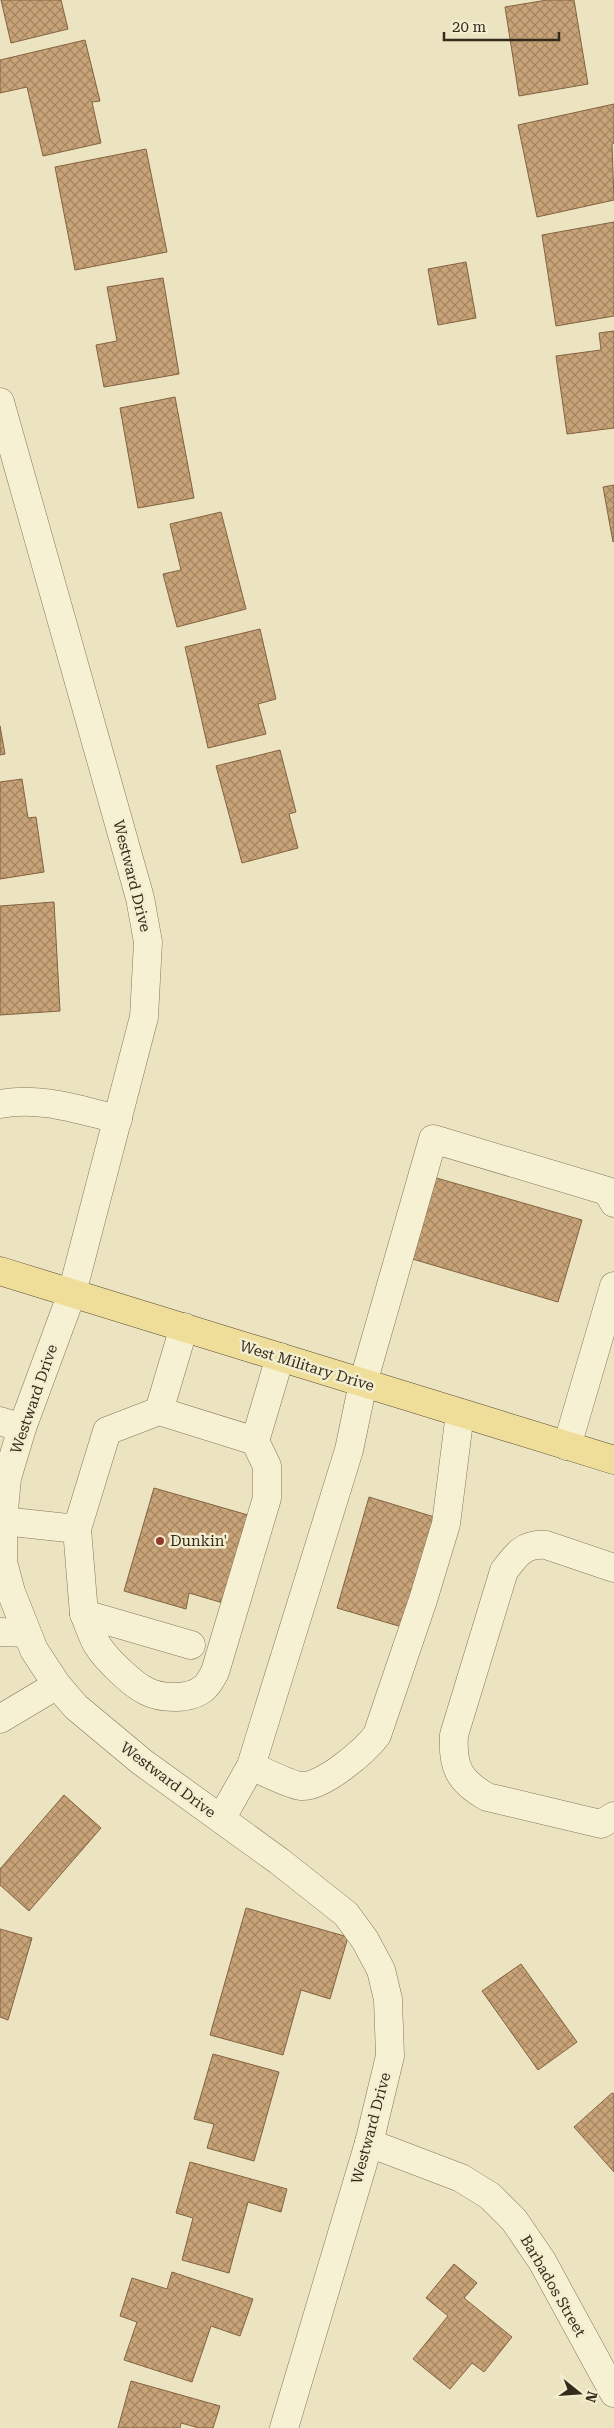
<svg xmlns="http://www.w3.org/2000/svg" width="614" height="2428" font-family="'Roboto Serif',serif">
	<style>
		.building { fill: url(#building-cross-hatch); stroke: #836340 }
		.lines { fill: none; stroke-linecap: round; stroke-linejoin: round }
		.minor-casing { stroke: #857659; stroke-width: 29 }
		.major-casing { stroke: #52432e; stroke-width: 29 }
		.minor { stroke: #f7f1d4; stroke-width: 28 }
		.major { stroke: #eede9a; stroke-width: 28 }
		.poi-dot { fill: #91372c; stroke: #f4eed0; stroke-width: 2 }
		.labels { text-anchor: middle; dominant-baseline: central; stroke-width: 5; stroke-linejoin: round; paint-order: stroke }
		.street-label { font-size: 15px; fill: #352b1d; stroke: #f4eed0 }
		.poi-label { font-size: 15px; fill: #352b1d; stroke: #f4eed0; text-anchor: start }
	</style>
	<defs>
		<pattern id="building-cross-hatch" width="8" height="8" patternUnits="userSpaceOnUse" patternTransform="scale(1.25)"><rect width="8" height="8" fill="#c9a378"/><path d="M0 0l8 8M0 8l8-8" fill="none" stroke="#a48562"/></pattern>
	</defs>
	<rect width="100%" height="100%" fill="#ece4c1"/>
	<g class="building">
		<polygon points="1,0 61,0 68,29 11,43"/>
		<polygon points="547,0 574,0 588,84 519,96 505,7"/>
		<polygon points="85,40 100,101 92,102 101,143 43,156 27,87 0,93 0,60"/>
		<polygon points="614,104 614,143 612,144 614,200 537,217 518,125"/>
		<polygon points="146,149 167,252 75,270 55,167"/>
		<polygon points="614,222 614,316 556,326 542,235"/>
		<polygon points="466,262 476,318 438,325 428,269"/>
		<polygon points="163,278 179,374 104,387 96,345 117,341 107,287"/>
		<polygon points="614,331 614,428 567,434 556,356 601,350 599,333"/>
		<polygon points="175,397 194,498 138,508 120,408"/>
		<polygon points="614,485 614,541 613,542 603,487"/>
		<polygon points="221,512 246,609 177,627 163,574 181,570 170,524"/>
		<polygon points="260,629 276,699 258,704 266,734 208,748 185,647"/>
		<polygon points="0,726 5,754 0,755"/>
		<polygon points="280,750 296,812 289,814 298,848 242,863 216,766"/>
		<polygon points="22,779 28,818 36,817 44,872 0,879 0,782"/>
		<polygon points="54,902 60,1011 0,1015 0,906"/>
		<polygon points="433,1177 582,1220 558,1302 409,1258"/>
		<polygon points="154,1488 255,1517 230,1605 189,1593 186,1609 124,1591"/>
		<polygon points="369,1497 441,1519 409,1629 337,1608"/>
		<polygon points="64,1795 101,1828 29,1911 0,1885 0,1869"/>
		<polygon points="246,1908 348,1937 330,1999 301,1990 283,2055 210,2035"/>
		<polygon points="0,1929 32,1938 8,2020 0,2017"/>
		<polygon points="521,1964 577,2042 538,2070 482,1991"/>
		<polygon points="213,2054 279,2072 254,2161 207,2148 214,2124 194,2119"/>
		<polygon points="612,2093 614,2094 614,2172 574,2127"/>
		<polygon points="190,2162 287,2189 281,2212 248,2202 229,2273 182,2260 193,2218 176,2213"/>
		<polygon points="454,2264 477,2283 464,2298 512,2337 484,2372 472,2363 450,2389 413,2359 448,2316 426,2298"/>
		<polygon points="172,2272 253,2299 240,2336 211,2326 192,2382 124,2360 137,2322 120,2316 132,2278 167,2289"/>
		<polygon points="131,2381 220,2406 213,2428 199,2428 181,2423 180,2428 118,2428"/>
	</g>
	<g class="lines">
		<g class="minor-casing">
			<g id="minor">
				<polyline points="0,402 140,898 148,942 144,1017 72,1293 22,1428 7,1478 3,1521 3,1562 11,1592 34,1650 57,1685 76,1707 142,1762 279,1861 346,1914 365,1940 381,1970 388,1999 390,2056 369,2143 284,2428"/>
				<path d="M 0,1104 C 40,1096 79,1110 118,1119"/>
				<polyline points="184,1327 159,1411 255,1441 280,1357"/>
				<polyline points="0,1421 22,1428"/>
				<polyline points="567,1446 614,1286"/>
				<polyline points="3,1521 77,1529 107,1431 159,1411"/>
				<polyline points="77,1529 84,1614 191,1645"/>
				<path d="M 614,1568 L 546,1545 C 524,1543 516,1555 504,1571 L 454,1735 C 452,1767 459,1781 487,1797 L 601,1824 L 614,1816"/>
				<path d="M 84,1614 C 89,1625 92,1637 98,1646 C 106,1659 132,1684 146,1691 C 162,1699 190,1700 204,1688 C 209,1684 212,1677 215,1672 L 267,1498 L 267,1466 L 255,1441"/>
				<polyline points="0,1632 27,1633"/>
				<polyline points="0,1719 57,1685"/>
				<path d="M 251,1766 C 263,1771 290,1785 301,1786 C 322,1788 365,1751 377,1735 L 423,1600 L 446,1524 L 460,1413"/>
				<polyline points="221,1819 251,1766 349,1450 363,1383 433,1139 607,1191 614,1203"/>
				<polyline points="369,2143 461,2178 490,2196 514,2220 542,2261 614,2393"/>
			</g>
		</g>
		<g class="major-casing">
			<polyline id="major" points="0,1271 614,1460"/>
		</g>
		<use href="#minor" class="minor"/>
		<use href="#major" class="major"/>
	</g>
	<circle class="poi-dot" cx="160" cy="1541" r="5"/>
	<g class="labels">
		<g class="street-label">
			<text transform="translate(132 876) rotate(76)">Westward Drive</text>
			<text transform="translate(307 1366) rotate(17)">West Military Drive</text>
			<text transform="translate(34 1399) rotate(-71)">Westward Drive</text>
			<text transform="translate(168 1780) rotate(37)">Westward Drive</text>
			<text transform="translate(371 2128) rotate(-75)">Westward Drive</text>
			<text transform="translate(553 2286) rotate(60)">Barbados Street</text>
		</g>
		<g class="poi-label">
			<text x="170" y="1541">Dunkin'</text>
		</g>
	</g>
	<g transform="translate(579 2393) rotate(107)" stroke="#f4eed0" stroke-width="4" paint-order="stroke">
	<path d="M0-4L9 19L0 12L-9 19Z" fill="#352b1d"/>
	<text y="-8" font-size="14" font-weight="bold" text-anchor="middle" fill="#352b1d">N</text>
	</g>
	<path d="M444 32v8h115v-8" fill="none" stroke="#352b1d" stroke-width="2.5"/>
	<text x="452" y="32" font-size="15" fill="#352b1d" stroke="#f4eed0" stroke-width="4" paint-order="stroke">20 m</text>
</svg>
